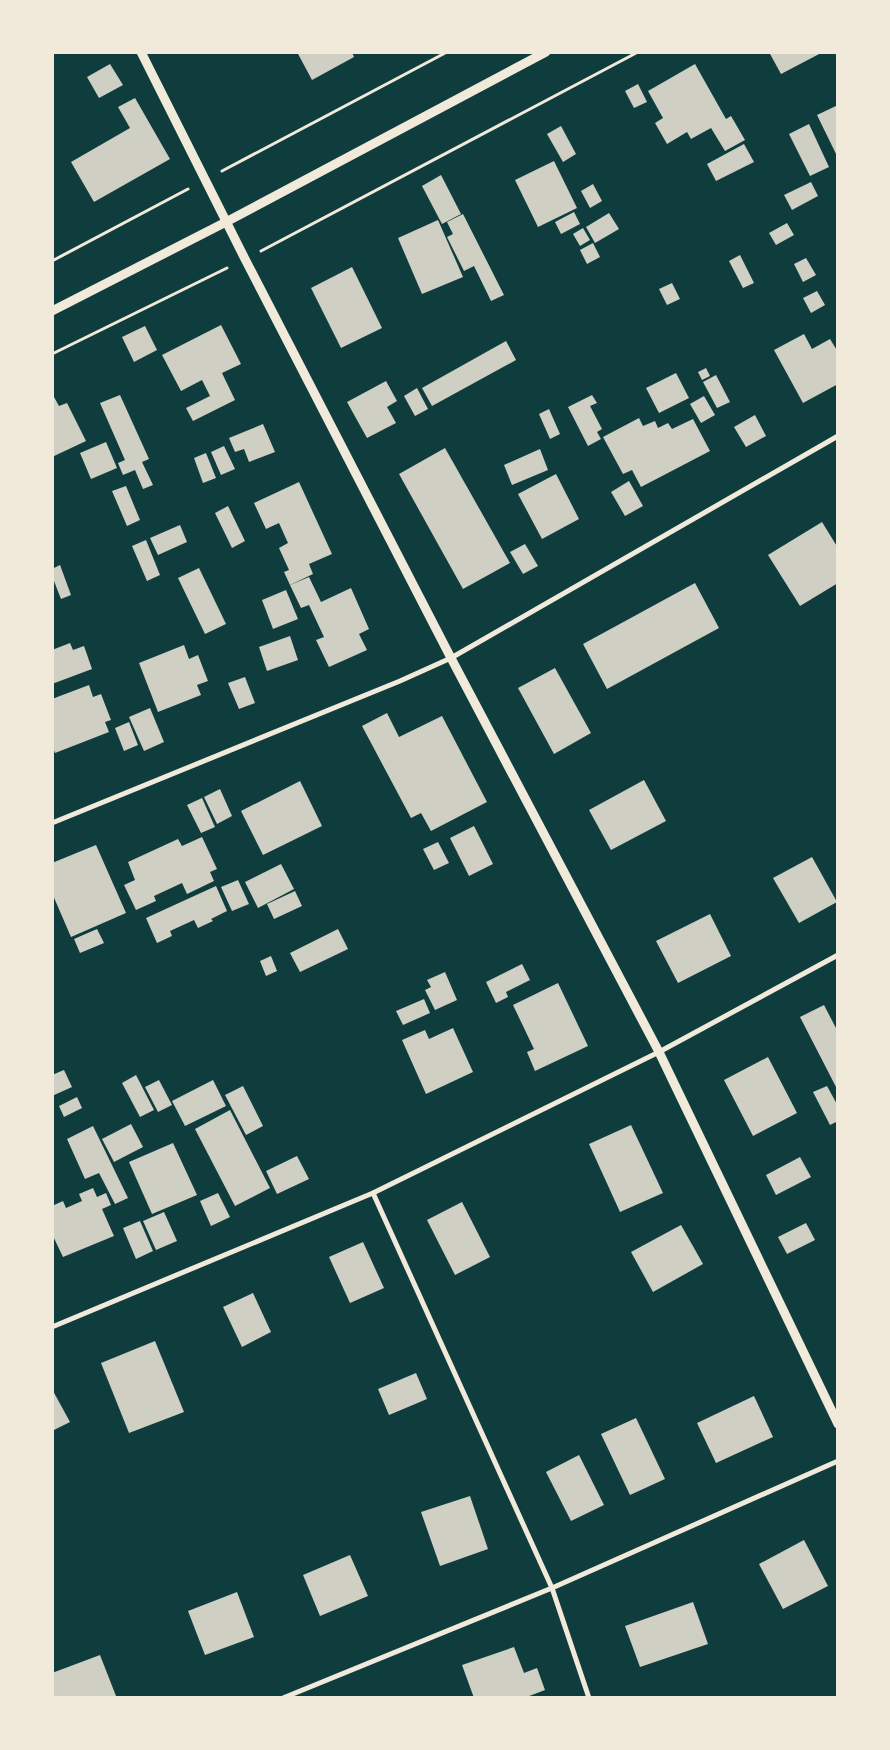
<svg xmlns="http://www.w3.org/2000/svg" width="890" height="1750" font-family="'Source Serif 4',serif">
	<style>
		.building { fill: #cfcfc3 }
		.lines { fill: none; stroke-linecap: round; stroke-linejoin: round }
		.path { stroke: #f1e9da; stroke-width: 3 }
		.minor { stroke: #f1e9da; stroke-width: 5 }
		.tertiary { stroke: #f1e9da; stroke-width: 9 }
	</style>
	<rect width="100%" height="100%" fill="#0f3d3e"/>
	<g class="building">
		<polygon points="297,52 352,52 354,57 312,80"/>
		<polygon points="769,52 823,52 781,74"/>
		<polygon points="110,64 123,85 99,98 87,77"/>
		<polygon points="695,64 726,119 731,116 745,140 725,151 711,128 691,139 687,132 667,144 655,123 663,118 648,91"/>
		<polygon points="638,84 647,102 634,108 625,91"/>
		<polygon points="135,98 170,159 94,202 71,162 130,128 118,107"/>
		<polygon points="838,105 838,158 817,115"/>
		<polygon points="809,124 829,167 810,176 789,134"/>
		<polygon points="561,126 576,154 563,162 547,134"/>
		<polygon points="744,144 754,162 716,181 707,164"/>
		<polygon points="554,161 577,208 538,227 515,180"/>
		<polygon points="441,175 461,214 442,224 422,186"/>
		<polygon points="811,182 818,196 792,210 784,195"/>
		<polygon points="593,184 602,201 590,208 581,191"/>
		<polygon points="574,212 580,224 561,234 555,222"/>
		<polygon points="609,213 619,229 595,243 586,227"/>
		<polygon points="463,214 504,295 491,301 474,266 464,271 447,237 453,234 447,222"/>
		<polygon points="438,220 463,277 422,294 398,238"/>
		<polygon points="787,223 794,235 776,245 769,233"/>
		<polygon points="583,228 590,240 580,246 573,234"/>
		<polygon points="593,243 600,257 587,264 580,250"/>
		<polygon points="740,255 754,283 743,288 729,261"/>
		<polygon points="806,258 816,275 803,282 794,264"/>
		<polygon points="352,267 382,328 341,348 311,288"/>
		<polygon points="672,283 680,299 667,305 659,289"/>
		<polygon points="817,291 825,305 811,313 803,298"/>
		<polygon points="221,325 241,364 222,373 235,400 193,421 186,408 210,396 202,380 181,391 162,355"/>
		<polygon points="145,326 157,350 134,362 122,337"/>
		<polygon points="804,334 812,349 830,339 838,352 838,384 803,403 774,350"/>
		<polygon points="506,341 516,360 432,406 422,388"/>
		<polygon points="706,368 710,376 702,380 698,372"/>
		<polygon points="676,373 689,398 659,413 646,388"/>
		<polygon points="716,375 730,402 717,408 703,382"/>
		<polygon points="386,381 397,401 387,407 396,423 367,438 347,402"/>
		<polygon points="417,388 428,409 415,416 404,396"/>
		<polygon points="120,395 149,459 142,462 153,485 143,489 135,470 123,475 118,463 125,460 100,403"/>
		<polygon points="592,395 597,403 590,406 602,429 597,432 601,439 588,446 568,407"/>
		<polygon points="704,396 715,415 701,423 690,404"/>
		<polygon points="54,397 59,406 67,403 86,441 52,457 52,398"/>
		<polygon points="549,409 560,434 550,439 539,414"/>
		<polygon points="755,415 766,436 746,447 734,427"/>
		<polygon points="639,418 643,426 655,421 658,428 668,423 672,429 693,419 710,451 641,487 632,470 623,474 603,437"/>
		<polygon points="263,424 275,452 249,462 244,449 235,452 229,438"/>
		<polygon points="106,442 117,468 91,479 80,453"/>
		<polygon points="224,446 235,469 221,475 211,452"/>
		<polygon points="445,448 510,563 463,589 399,474"/>
		<polygon points="540,449 548,470 512,485 504,465"/>
		<polygon points="206,453 216,478 203,483 194,458"/>
		<polygon points="556,474 579,519 542,539 518,494"/>
		<polygon points="629,481 643,506 625,516 611,492"/>
		<polygon points="299,482 332,554 309,564 313,574 290,585 284,572 289,570 279,548 288,543 279,523 266,529 254,503"/>
		<polygon points="126,486 140,520 127,526 112,491"/>
		<polygon points="228,506 245,541 232,548 215,513"/>
		<polygon points="822,522 838,548 838,583 800,606 768,555"/>
		<polygon points="180,525 187,542 158,555 150,538"/>
		<polygon points="146,540 160,575 147,581 132,546"/>
		<polygon points="525,544 538,566 523,574 510,552"/>
		<polygon points="60,565 71,595 61,599 52,576 52,569"/>
		<polygon points="199,568 226,624 205,634 178,578"/>
		<polygon points="309,577 321,602 351,588 369,629 359,634 367,650 329,667 316,640 324,637 309,605 301,608 290,585"/>
		<polygon points="695,583 719,628 607,689 583,644"/>
		<polygon points="286,590 298,619 273,629 262,600"/>
		<polygon points="290,636 298,660 267,671 259,647"/>
		<polygon points="70,643 73,650 84,646 92,669 52,684 52,650"/>
		<polygon points="184,645 189,659 198,655 208,681 197,685 201,695 158,712 139,663"/>
		<polygon points="555,668 591,733 554,754 518,688"/>
		<polygon points="245,677 255,703 239,709 228,683"/>
		<polygon points="89,685 93,697 101,694 111,720 105,722 109,732 55,753 52,745 52,699"/>
		<polygon points="150,708 164,742 144,751 129,717"/>
		<polygon points="387,713 399,737 442,716 487,802 431,831 421,813 411,818 362,726"/>
		<polygon points="129,722 138,745 124,751 115,728"/>
		<polygon points="644,780 666,821 611,850 589,810"/>
		<polygon points="300,781 322,826 263,855 241,811"/>
		<polygon points="220,789 232,816 217,824 204,797"/>
		<polygon points="202,798 215,827 201,833 187,805"/>
		<polygon points="474,826 493,864 469,876 450,838"/>
		<polygon points="202,837 217,869 210,872 214,881 187,894 182,883 154,896 156,901 136,910 124,885 135,880 128,862 178,839 182,846"/>
		<polygon points="438,842 449,863 434,870 423,849"/>
		<polygon points="96,845 126,913 71,937 52,893 52,863"/>
		<polygon points="812,857 837,902 799,923 773,878"/>
		<polygon points="281,864 294,889 258,908 245,882"/>
		<polygon points="238,880 249,904 232,911 221,887"/>
		<polygon points="216,886 227,911 211,919 213,921 198,928 194,920 170,931 172,936 157,943 146,918"/>
		<polygon points="295,891 302,906 274,919 267,904"/>
		<polygon points="710,914 731,956 678,983 656,941"/>
		<polygon points="97,929 104,943 80,953 74,939"/>
		<polygon points="338,929 348,949 300,972 290,953"/>
		<polygon points="271,956 277,971 266,976 260,961"/>
		<polygon points="522,964 530,980 506,992 508,997 496,1003 486,982"/>
		<polygon points="445,972 457,1000 435,1010 425,990 431,987 427,980"/>
		<polygon points="558,983 588,1046 535,1071 527,1052 534,1049 513,1005"/>
		<polygon points="424,999 430,1013 403,1025 396,1011"/>
		<polygon points="824,1005 838,1032 838,1086 836,1087 800,1017"/>
		<polygon points="453,1028 473,1072 426,1094 402,1040 425,1030 429,1039"/>
		<polygon points="768,1057 797,1113 753,1136 724,1080"/>
		<polygon points="64,1070 72,1087 52,1096 52,1075"/>
		<polygon points="136,1075 154,1110 140,1117 122,1083"/>
		<polygon points="159,1080 172,1105 158,1112 145,1087"/>
		<polygon points="213,1080 226,1106 185,1126 172,1101"/>
		<polygon points="243,1086 263,1126 246,1135 225,1095"/>
		<polygon points="827,1086 838,1106 838,1121 830,1125 813,1092"/>
		<polygon points="77,1097 82,1108 64,1117 59,1106"/>
		<polygon points="230,1110 270,1188 235,1206 195,1129"/>
		<polygon points="131,1124 143,1147 114,1162 102,1139"/>
		<polygon points="631,1125 663,1193 620,1212 589,1144"/>
		<polygon points="93,1126 128,1198 115,1204 99,1173 85,1179 67,1139"/>
		<polygon points="173,1143 197,1195 152,1214 129,1162"/>
		<polygon points="297,1156 309,1179 277,1194 266,1171"/>
		<polygon points="800,1157 811,1177 776,1195 766,1175"/>
		<polygon points="93,1188 97,1197 106,1193 111,1205 102,1209 114,1236 63,1257 52,1234 52,1206 63,1201 66,1208 82,1201 79,1194"/>
		<polygon points="218,1193 230,1217 211,1226 200,1201"/>
		<polygon points="462,1202 490,1257 455,1275 427,1220"/>
		<polygon points="164,1212 177,1241 156,1250 143,1221"/>
		<polygon points="140,1221 153,1251 136,1259 123,1228"/>
		<polygon points="806,1223 815,1240 787,1254 778,1237"/>
		<polygon points="681,1225 703,1264 653,1292 631,1252"/>
		<polygon points="363,1242 384,1288 350,1303 329,1257"/>
		<polygon points="253,1293 271,1332 242,1347 223,1307"/>
		<polygon points="155,1341 184,1412 129,1433 101,1363"/>
		<polygon points="416,1373 427,1399 389,1415 378,1389"/>
		<polygon points="52,1389 70,1422 52,1431"/>
		<polygon points="754,1396 773,1437 716,1463 697,1423"/>
		<polygon points="636,1418 665,1479 630,1495 601,1434"/>
		<polygon points="579,1455 604,1505 571,1521 546,1472"/>
		<polygon points="470,1496 488,1549 440,1566 421,1512"/>
		<polygon points="804,1540 828,1586 783,1609 759,1564"/>
		<polygon points="350,1555 368,1596 320,1616 303,1575"/>
		<polygon points="237,1592 254,1637 205,1655 188,1611"/>
		<polygon points="693,1602 708,1644 640,1667 625,1626"/>
		<polygon points="514,1647 524,1673 537,1668 545,1690 524,1698 474,1698 462,1665"/>
		<polygon points="100,1655 116,1696 111,1698 54,1698 52,1673"/>
	</g>
	<g class="lines">
		<g class="path">
			<polyline points="222,171 447,52"/>
			<polyline points="261,251 638,52"/>
			<polyline points="52,261 188,189"/>
			<polyline points="52,354 227,268"/>
		</g>
		<g class="minor">
			<polyline points="52,823 400,681 451,658 838,436"/>
			<polyline points="373,1193 552,1588 589,1698"/>
			<polyline points="52,1327 373,1193 659,1052 838,955"/>
			<polyline points="283,1698 552,1588 838,1461"/>
		</g>
		<g class="tertiary">
			<polyline points="141,52 245,259 451,658 659,1052 838,1424"/>
			<polyline points="52,311 226,222 546,52"/>
		</g>
	</g>
	<rect width="890" height="1750" fill="none" stroke="#f1e9da" stroke-width="108"/>
</svg>
